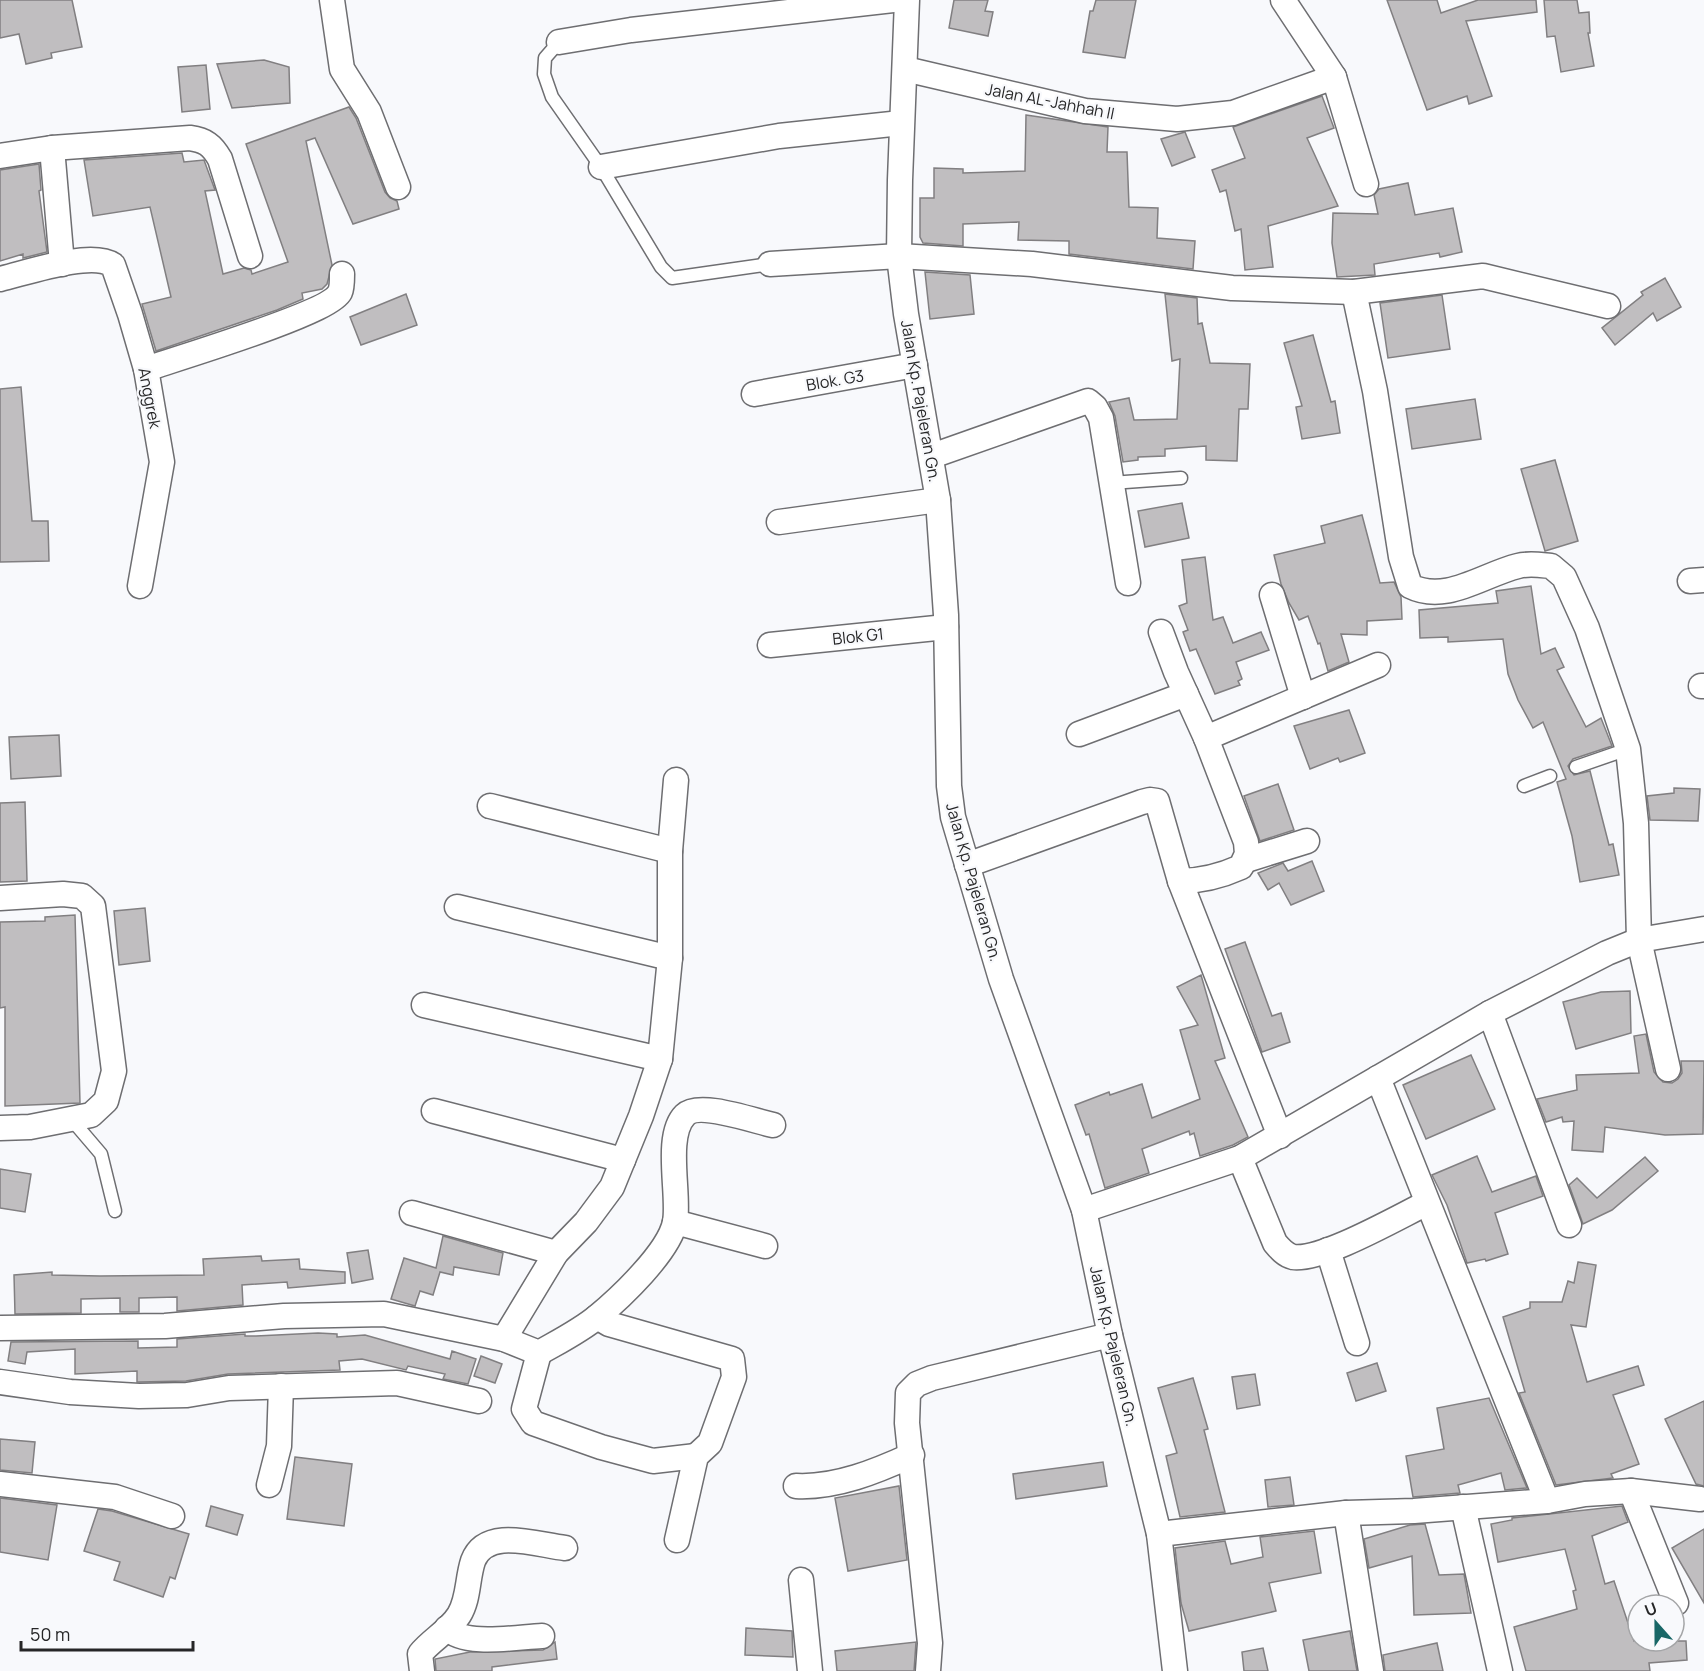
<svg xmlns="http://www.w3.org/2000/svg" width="1704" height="1671" font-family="Manrope,sans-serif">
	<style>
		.building { fill: #c0bec0; stroke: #817f81; stroke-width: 1.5 }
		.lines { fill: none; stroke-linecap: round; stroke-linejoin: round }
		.service-casing { stroke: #6e6e71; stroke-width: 15 }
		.minor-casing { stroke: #6e6e71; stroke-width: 27 }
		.service { stroke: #fff; stroke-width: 12 }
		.minor { stroke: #fff; stroke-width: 24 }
		.labels { text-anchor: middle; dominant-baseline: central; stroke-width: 4.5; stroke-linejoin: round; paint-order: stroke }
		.street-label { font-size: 16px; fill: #262627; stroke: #f8f9fc }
	</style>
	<rect width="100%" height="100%" fill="#f8f9fc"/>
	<g class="building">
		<polygon points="0,0 72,0 82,47 51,53 52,58 26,64 19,34 0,38"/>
		<polygon points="954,0 988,0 985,11 993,12 988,36 949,28"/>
		<polygon points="1096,0 1136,0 1125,58 1083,52 1090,11 1093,11"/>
		<polygon points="1387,0 1437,0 1441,13 1478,0 1536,0 1537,12 1466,21 1492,96 1469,104 1467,96 1427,110"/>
		<polygon points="1544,0 1577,0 1579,13 1589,12 1590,33 1588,33 1594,66 1561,72 1555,36 1547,37"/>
		<polygon points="264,60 289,67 290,103 232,108 217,64"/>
		<polygon points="206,65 210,109 182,112 178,67"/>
		<polygon points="1322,96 1334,128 1307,138 1338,206 1268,226 1273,267 1245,270 1241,229 1235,231 1226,190 1220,192 1212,170 1245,158 1233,127"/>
		<polygon points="349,107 356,118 385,192 390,198 397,201 399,209 353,224 315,138 306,141 332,265 327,284 322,289 302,293 303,299 277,310 156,351 142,304 171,297 150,207 93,216 84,160 182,153 184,162 204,160 215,190 205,191 223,274 244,268 251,270 252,274 288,262 246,144"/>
		<polygon points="1026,115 1108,127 1107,152 1127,152 1129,207 1158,208 1157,238 1195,241 1193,269 1069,254 1069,241 1018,240 1019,222 963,224 963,246 923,243 920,237 920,198 934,198 934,168 963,169 963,173 1025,171"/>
		<polygon points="1185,132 1195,157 1172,166 1161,139"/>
		<polygon points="39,164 41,190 39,191 47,252 23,258 23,254 0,261 0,170"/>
		<polygon points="1408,183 1415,215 1453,208 1462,252 1440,257 1439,253 1374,264 1375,275 1337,277 1332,243 1333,213 1378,214 1374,195 1379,189"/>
		<polygon points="925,272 970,275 974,314 930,319"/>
		<polygon points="1665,278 1681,307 1657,321 1653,313 1615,345 1602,328 1643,295 1641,292"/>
		<polygon points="406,294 417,325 361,345 350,317"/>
		<polygon points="1165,294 1197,298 1198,324 1202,323 1210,363 1250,364 1248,409 1239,409 1237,461 1206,460 1206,446 1165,449 1165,456 1138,457 1138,460 1123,462 1115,416 1109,402 1129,398 1134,420 1177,419 1180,359 1172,361"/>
		<polygon points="1442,295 1450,349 1388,358 1380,303"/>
		<polygon points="1313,335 1331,402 1335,401 1340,433 1302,439 1296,407 1302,406 1284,343"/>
		<polygon points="21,387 32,521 48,521 49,561 0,562 0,389"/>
		<polygon points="1475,399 1481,439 1412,449 1406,409"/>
		<polygon points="1555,460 1578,541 1545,551 1521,469"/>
		<polygon points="1182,503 1189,538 1145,547 1138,511"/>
		<polygon points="1362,515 1380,583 1394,582 1401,597 1402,619 1367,621 1367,635 1341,634 1349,662 1328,671 1320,643 1318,644 1308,616 1299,620 1289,603 1281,584 1274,555 1325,543 1321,526"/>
		<polygon points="1205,557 1213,620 1223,617 1233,643 1261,632 1269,650 1236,662 1242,679 1238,681 1240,685 1215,694 1196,649 1190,651 1183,632 1188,630 1179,606 1187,603 1182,560"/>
		<polygon points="1531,586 1541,654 1555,648 1564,667 1557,670 1586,727 1601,718 1612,746 1573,759 1568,766 1574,775 1590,771 1609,845 1613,844 1619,875 1580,882 1572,836 1557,782 1566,779 1543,722 1533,728 1518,700 1508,674 1503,639 1448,642 1448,637 1420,638 1419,610 1498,603 1496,591"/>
		<polygon points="1349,710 1365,753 1340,762 1338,758 1310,769 1294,726"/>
		<polygon points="59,735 61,776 11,779 9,737"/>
		<polygon points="1278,784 1294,830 1260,841 1244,796"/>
		<polygon points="1674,788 1700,789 1698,821 1650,820 1647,796 1674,793"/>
		<polygon points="25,802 27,881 0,882 0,803"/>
		<polygon points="1312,861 1324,891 1291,905 1279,883 1268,890 1258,873 1283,863 1288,871"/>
		<polygon points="145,908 150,961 119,965 114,911"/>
		<polygon points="75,915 80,1103 5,1106 5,1007 0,1008 0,922 45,921 45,917"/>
		<polygon points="1245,942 1272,1016 1281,1013 1290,1042 1262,1052 1225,949"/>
		<polygon points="1201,975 1225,1058 1215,1061 1248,1137 1233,1145 1200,1156 1194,1133 1190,1135 1189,1131 1142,1149 1149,1173 1105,1188 1089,1134 1086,1135 1075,1105 1109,1092 1110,1095 1142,1084 1152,1118 1200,1099 1180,1030 1198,1025 1177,987"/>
		<polygon points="1630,991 1631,1033 1576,1049 1563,1002 1601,992"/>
		<polygon points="1646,1034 1654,1072 1663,1082 1672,1083 1678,1079 1682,1073 1681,1061 1704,1061 1703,1134 1665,1135 1605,1127 1603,1152 1572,1150 1574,1121 1563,1122 1562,1117 1546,1122 1537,1099 1577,1090 1576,1075 1639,1073 1634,1036"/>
		<polygon points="1471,1055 1495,1109 1426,1139 1403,1085"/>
		<polygon points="1477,1156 1492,1192 1536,1176 1543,1196 1495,1213 1508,1254 1486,1261 1485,1259 1467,1263 1447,1205 1432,1175"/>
		<polygon points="1645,1157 1658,1171 1612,1210 1583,1224 1569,1185 1577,1178 1597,1198"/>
		<polygon points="0,1169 31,1174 25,1212 0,1208"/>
		<polygon points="443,1236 503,1253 499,1275 454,1267 453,1275 440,1272 433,1295 420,1291 415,1306 391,1299 404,1258 436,1268"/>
		<polygon points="368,1250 373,1279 352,1283 347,1253"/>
		<polygon points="261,1256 262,1261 299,1259 300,1269 345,1272 345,1283 288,1288 287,1282 242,1285 243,1305 177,1311 177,1297 139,1298 139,1312 120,1312 120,1298 81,1299 81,1313 15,1314 14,1275 52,1272 52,1275 100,1276 204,1275 203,1259"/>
		<polygon points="1578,1262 1596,1265 1586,1327 1571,1325 1587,1382 1638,1366 1644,1385 1613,1395 1639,1464 1611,1474 1613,1478 1556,1485 1519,1393 1525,1392 1503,1317 1530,1308 1530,1302 1562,1302 1568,1281 1574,1283"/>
		<polygon points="318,1333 337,1334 337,1337 365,1335 450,1359 452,1351 476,1359 468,1384 443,1379 445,1374 408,1366 406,1370 362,1359 339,1361 340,1370 228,1374 186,1381 139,1382 137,1382 137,1371 75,1374 75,1349 27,1352 25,1364 8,1361 11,1342 138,1341 138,1348 177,1347 177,1339 245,1334 245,1336 256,1336"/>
		<polygon points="481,1356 502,1364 495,1383 474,1376"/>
		<polygon points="1377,1363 1386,1391 1356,1401 1347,1373"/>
		<polygon points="1255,1374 1260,1405 1237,1409 1232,1377"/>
		<polygon points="1193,1378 1208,1429 1204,1430 1225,1512 1180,1517 1166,1456 1177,1453 1158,1388"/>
		<polygon points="1489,1398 1527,1488 1505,1490 1501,1473 1458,1485 1460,1493 1413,1497 1406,1456 1444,1449 1437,1408"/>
		<polygon points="1704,1401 1704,1486 1696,1484 1665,1419"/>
		<polygon points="0,1439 35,1442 32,1473 0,1470"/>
		<polygon points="295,1457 352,1464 344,1526 287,1519"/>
		<polygon points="1103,1462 1107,1486 1016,1499 1013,1474"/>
		<polygon points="1290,1477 1294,1505 1268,1507 1265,1480"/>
		<polygon points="899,1486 907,1560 848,1571 835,1498"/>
		<polygon points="0,1498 57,1505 48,1560 0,1552"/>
		<polygon points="211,1506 243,1515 237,1535 206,1526"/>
		<polygon points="1622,1506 1628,1522 1592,1536 1605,1584 1614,1581 1634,1641 1686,1641 1687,1660 1649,1663 1650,1671 1526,1671 1514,1627 1577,1609 1573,1591 1576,1590 1565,1549 1498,1562 1491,1524 1512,1520 1512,1518"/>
		<polygon points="98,1509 112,1511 189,1534 175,1579 170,1577 163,1597 114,1580 120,1562 84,1551"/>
		<polygon points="1425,1524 1439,1575 1464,1574 1471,1613 1414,1615 1412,1556 1369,1568 1364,1539 1410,1525"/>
		<polygon points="1704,1529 1704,1603 1672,1548"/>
		<polygon points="1314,1531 1321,1573 1269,1583 1276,1611 1189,1631 1181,1603 1175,1548 1225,1541 1231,1564 1263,1557 1260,1537"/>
		<polygon points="746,1628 792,1631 793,1657 745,1655"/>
		<polygon points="1350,1631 1357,1671 1309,1671 1303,1640"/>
		<polygon points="555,1642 557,1659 492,1667 492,1671 436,1671 435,1659 470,1652 543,1650"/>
		<polygon points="916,1642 914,1671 837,1671 835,1651"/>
		<polygon points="1437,1643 1443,1671 1385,1671 1383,1655"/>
		<polygon points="1263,1648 1268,1671 1244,1671 1242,1652"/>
	</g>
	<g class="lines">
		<g class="service-casing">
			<g id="service">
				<polyline points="559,42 545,58 544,74 552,97 601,167 661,267 672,278 770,264"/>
				<polyline points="1111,483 1181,478"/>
				<polyline points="1576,767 1628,749"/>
				<polyline points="1524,786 1550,776"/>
				<polyline points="72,1120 101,1154 115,1211"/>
			</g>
		</g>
		<g class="minor-casing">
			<g id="minor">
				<polyline points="332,0 342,69 369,112 398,187"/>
				<polyline points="907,0 900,180 899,256 906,314 938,500 946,615 949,786 953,817 1001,979 1084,1210 1110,1335 1159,1534 1175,1671"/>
				<polyline points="1283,0 1334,77 1366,184"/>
				<polyline points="559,42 631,30 893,0"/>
				<polyline points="905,69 1085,111 1177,119 1233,113 1334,77"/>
				<path d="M 52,148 L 190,138 C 205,140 212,145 220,159 L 250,256"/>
				<polyline points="0,156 52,148 62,264"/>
				<polyline points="601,167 779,136 901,123"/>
				<polyline points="770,264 899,256 1032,264 1232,288 1354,292 1483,276 1608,306"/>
				<path d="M 0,279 C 26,273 91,250 113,265 L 130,314 L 146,369 L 162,462 L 140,586"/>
				<path d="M 1354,292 L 1375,391 L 1401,557 L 1410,586 C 1446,604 1482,575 1518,566 C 1529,563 1540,565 1551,566 L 1564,577 L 1587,628 L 1628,749 L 1636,823 L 1639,940 L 1668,1069"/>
				<path d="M 146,369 C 175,359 330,313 340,292 C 342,288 342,279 342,274"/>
				<polyline points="754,394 915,365"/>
				<polyline points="932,456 1088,401 1095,407 1101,418 1128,583"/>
				<polyline points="779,522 938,500"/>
				<polyline points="1690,581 1704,580"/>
				<polyline points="1272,595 1303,697"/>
				<polyline points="1161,632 1176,672 1206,738"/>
				<polyline points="770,645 946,627"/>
				<polyline points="1701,686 1704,686"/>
				<polyline points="1079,734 1186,694"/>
				<polyline points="490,806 670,851"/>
				<polyline points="1246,860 1307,841"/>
				<polyline points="967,865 1142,802 1150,800 1157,801 1180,881 1280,1136"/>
				<path d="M 1180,881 C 1202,881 1221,876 1241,867 L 1247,854 L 1246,842 L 1206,738 L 1378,665"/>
				<polyline points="0,898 63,894 82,896 93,906 114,1071 106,1101 91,1115 30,1127 0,1128"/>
				<polyline points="457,907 670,958"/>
				<polyline points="424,1005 660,1059"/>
				<polyline points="1490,1013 1569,1225"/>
				<polyline points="1378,1078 1547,1501 1585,1494 1631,1491 1700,1499"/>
				<polyline points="434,1111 623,1160"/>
				<path d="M 1240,1158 L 1275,1243 C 1280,1249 1285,1255 1293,1257 C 1322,1261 1398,1217 1427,1203"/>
				<polyline points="1084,1210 1240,1158 1490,1013 1607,953 1639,940 1704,929"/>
				<polyline points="412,1213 556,1253"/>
				<polyline points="675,1222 765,1246"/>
				<polyline points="1328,1250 1357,1343"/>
				<polyline points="597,1317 609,1324 732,1359 734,1377 710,1443 696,1456 677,1540"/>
				<path d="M 0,1328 L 165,1326 L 284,1316 L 384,1314 L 504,1339 L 539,1353 C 558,1342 580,1331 597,1317 C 620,1298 669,1252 675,1222 C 680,1195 664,1136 685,1115 C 699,1101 754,1121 773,1125"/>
				<polyline points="504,1339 556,1253 586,1222 612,1187 641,1116 660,1059 670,958 670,851 676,780"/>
				<polyline points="539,1353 524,1409 533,1423 601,1447 653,1461 696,1456"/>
				<polyline points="0,1382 70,1392 139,1396 187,1395 229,1388 397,1383 479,1401"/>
				<polyline points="0,1484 115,1497 172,1516"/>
				<polyline points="269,1485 279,1446 281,1386"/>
				<path d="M 796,1486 C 836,1488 877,1471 912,1455"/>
				<polyline points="1631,1491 1676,1603"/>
				<polyline points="1463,1507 1500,1671"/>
				<polyline points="1346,1513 1371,1671"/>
				<polyline points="1159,1534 1346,1513 1414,1511 1547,1501"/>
				<polyline points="801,1580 810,1671"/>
				<path d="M 447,1628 C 464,1647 517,1637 542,1636"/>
				<path d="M 422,1671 L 420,1654 C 431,1640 449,1631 459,1615 C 469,1599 467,1579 473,1561 C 486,1526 537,1545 565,1548"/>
				<polyline points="928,1671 930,1643 907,1423 908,1393 917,1384 932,1378 1110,1335"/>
			</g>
		</g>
		<use href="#service" class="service"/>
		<use href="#minor" class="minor"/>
	</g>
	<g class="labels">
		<g class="street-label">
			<text transform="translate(1050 101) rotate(11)">Jalan AL-Jahhah II</text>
			<text transform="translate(835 380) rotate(-10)">Blok. G3</text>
			<text transform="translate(150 398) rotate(79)">Anggrek</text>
			<text transform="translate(921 401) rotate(80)">Jalan Kp. Pajeleran Gn.</text>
			<text transform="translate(858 636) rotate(-6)">Blok G1</text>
			<text transform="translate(974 882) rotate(74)">Jalan Kp. Pajeleran Gn.</text>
			<text transform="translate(1114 1346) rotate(77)">Jalan Kp. Pajeleran Gn.</text>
		</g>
	</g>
	<g transform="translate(1656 1623) rotate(339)"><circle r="28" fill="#f8f9fc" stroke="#a4a5a7" stroke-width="1.5"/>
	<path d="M0-4.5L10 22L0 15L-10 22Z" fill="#196767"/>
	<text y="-9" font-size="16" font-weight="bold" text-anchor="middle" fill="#262627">U</text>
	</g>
	<path d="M21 1641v9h172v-9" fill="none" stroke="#262627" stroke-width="3"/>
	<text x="30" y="1641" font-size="18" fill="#262627" stroke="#f8f9fc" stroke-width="4.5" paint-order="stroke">50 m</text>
</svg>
